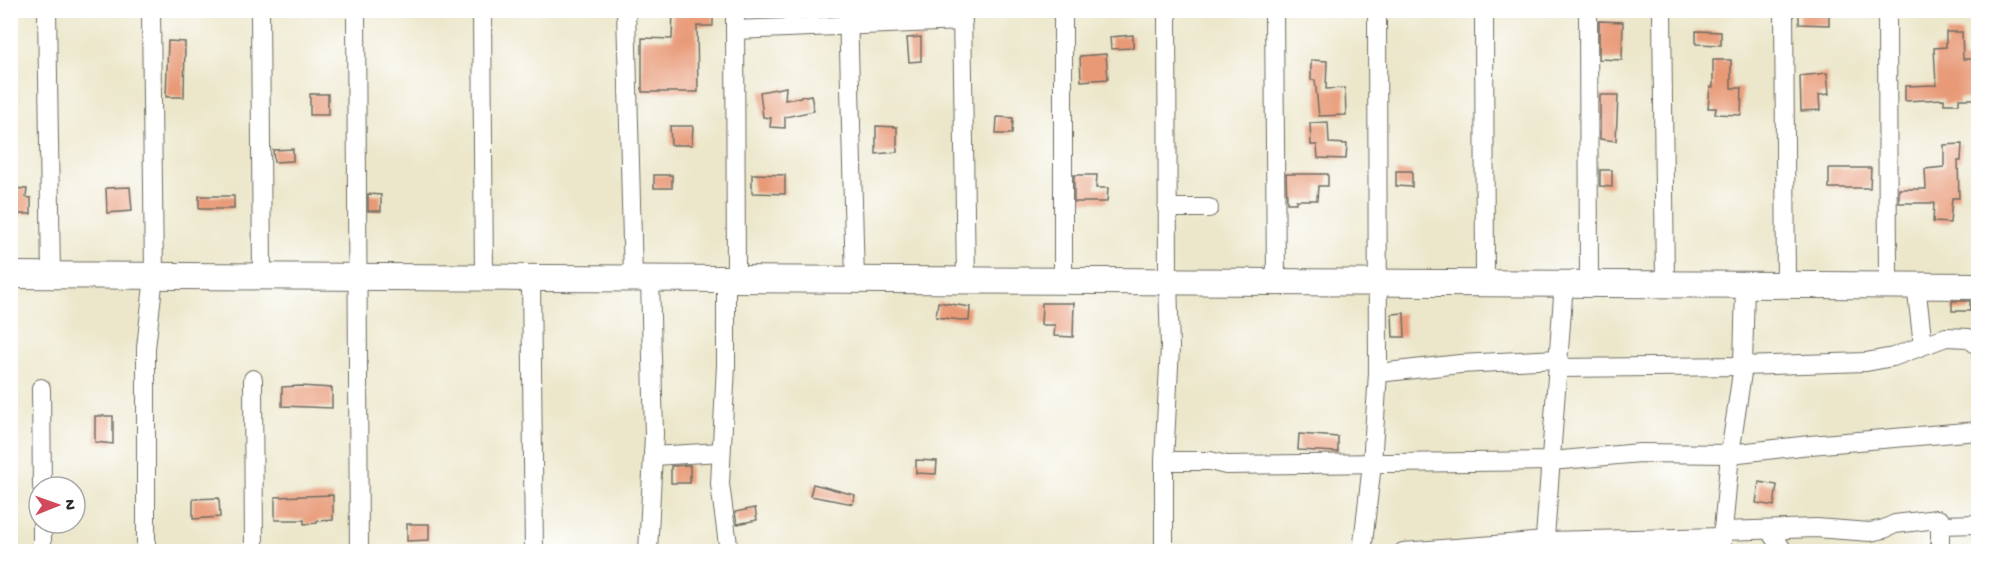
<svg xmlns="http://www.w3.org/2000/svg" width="1989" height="562" font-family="'Gochi Hand',sans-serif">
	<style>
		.building { fill: #e89a77 }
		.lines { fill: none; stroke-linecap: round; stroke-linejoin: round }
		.street-casing { stroke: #6f6d63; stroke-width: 20 }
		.secondary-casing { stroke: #6f6d63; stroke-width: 28 }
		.street { stroke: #fff; stroke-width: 18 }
		.secondary { stroke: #fff; stroke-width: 26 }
	</style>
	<rect width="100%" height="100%" fill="#fff"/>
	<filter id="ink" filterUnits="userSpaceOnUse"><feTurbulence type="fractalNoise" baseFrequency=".0167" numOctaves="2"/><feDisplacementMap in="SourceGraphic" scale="12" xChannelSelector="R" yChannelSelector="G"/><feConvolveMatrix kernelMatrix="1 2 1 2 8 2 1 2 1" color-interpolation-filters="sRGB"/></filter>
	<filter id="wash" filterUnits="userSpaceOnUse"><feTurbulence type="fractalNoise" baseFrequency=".008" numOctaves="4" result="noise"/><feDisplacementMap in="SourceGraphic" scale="24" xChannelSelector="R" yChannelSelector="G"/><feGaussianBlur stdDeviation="1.35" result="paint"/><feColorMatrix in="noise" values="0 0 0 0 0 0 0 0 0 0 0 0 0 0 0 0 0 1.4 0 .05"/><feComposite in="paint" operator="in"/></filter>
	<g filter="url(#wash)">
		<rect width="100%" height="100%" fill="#ece7cb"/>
		<g id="blocks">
			<g class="building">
				<polygon points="1799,10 1829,10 1829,25 1799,24"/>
				<polygon points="673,11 713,12 713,26 697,26 698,92 642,92 642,38 672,39"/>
				<polygon points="1599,21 1623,22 1622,60 1599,59"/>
				<polygon points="1696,31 1721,32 1721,45 1696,44"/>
				<polygon points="1946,32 1962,32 1963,59 1977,59 1975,99 1959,99 1959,104 1944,104 1944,99 1905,101 1905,86 1936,85 1934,48 1946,47"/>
				<polygon points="1133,35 1133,48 1111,49 1110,37"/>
				<polygon points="921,37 921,61 909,62 907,38"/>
				<polygon points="168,41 185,42 184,97 166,97"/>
				<polygon points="1106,54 1108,79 1081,81 1080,56"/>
				<polygon points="1311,60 1327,61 1326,89 1345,88 1346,115 1319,116 1315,80 1311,80"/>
				<polygon points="1713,60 1731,60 1731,88 1742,88 1741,115 1715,114 1716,108 1708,108 1710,87 1713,87"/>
				<polygon points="1827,73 1829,94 1819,95 1820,110 1801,111 1800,76"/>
				<polygon points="786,87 785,100 811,95 814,111 785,117 785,128 770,127 771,118 763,117 760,92"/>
				<rect x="310" y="94" width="18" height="21"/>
				<polygon points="1600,95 1618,95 1616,141 1600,139"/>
				<polygon points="997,117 1013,118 1012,134 996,134"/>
				<polygon points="1328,122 1329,143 1347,144 1346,159 1318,158 1317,145 1311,145 1310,123"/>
				<polygon points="670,126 693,126 692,145 671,145"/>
				<polygon points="876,126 897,127 897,152 876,154"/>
				<polygon points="1962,144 1961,161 1958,161 1959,198 1952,198 1950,223 1933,222 1934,203 1899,203 1899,189 1926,189 1925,169 1944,167 1944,145"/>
				<polygon points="293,149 293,161 274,162 273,150"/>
				<polygon points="1829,168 1871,168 1870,188 1829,188"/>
				<polygon points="1600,170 1612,170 1612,187 1600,186"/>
				<polygon points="1396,171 1412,171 1412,187 1396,186"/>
				<polygon points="752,174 785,175 785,194 752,193"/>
				<polygon points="1286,174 1328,174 1328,186 1318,186 1317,200 1296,200 1296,203 1287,203"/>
				<rect x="654" y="175" width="18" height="13"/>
				<polygon points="1074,175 1097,175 1096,188 1108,188 1107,202 1074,202"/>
				<polygon points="130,187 132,211 107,213 106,188"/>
				<polygon points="10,188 27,189 26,197 31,198 31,214 10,214"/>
				<polygon points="368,194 381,195 381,211 368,211"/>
				<rect x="199" y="196" width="35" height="13"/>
				<rect x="1952" y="301" width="18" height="10"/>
				<polygon points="938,302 970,307 969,321 936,317"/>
				<polygon points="1042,303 1074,303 1073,337 1054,336 1055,325 1041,325"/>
				<polygon points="1404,313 1405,337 1393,337 1392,314"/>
				<polygon points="300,386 332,388 332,408 282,406 282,387"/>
				<polygon points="95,416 113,416 113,444 95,442"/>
				<polygon points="1299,434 1338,437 1338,452 1298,450"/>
				<polygon points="916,460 937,461 936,474 916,473"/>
				<polygon points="690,465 690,483 671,483 671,466"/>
				<polygon points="1759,482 1777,485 1774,506 1756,503"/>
				<polygon points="813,484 855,495 853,504 810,496"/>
				<polygon points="333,495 333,520 317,521 317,523 304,524 304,520 275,520 275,497"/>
				<polygon points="219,498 220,517 193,519 193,499"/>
				<polygon points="755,508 757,520 737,524 735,512"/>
				<polygon points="407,524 429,524 429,540 407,541"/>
			</g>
		</g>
	</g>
	<g filter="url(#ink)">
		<use href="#blocks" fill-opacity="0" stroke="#6f6d63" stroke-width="1.5"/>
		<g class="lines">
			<g class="street-casing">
				<g id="street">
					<polyline points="47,10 51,275"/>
					<polyline points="260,10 262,276"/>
					<polyline points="356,10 359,552"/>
					<polyline points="482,10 484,278"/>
					<polyline points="626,10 633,278"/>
					<polyline points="735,10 736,279"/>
					<polyline points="848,10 855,280"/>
					<polyline points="962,10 966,280"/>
					<polyline points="1063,10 1063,281"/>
					<polyline points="1274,10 1276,282"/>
					<polyline points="1484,10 1485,283"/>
					<polyline points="1588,10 1589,283"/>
					<polyline points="1662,10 1665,284"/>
					<polyline points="1784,10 1786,284"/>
					<polyline points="1887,10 1888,285"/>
					<polyline points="735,30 963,21"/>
					<polyline points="1167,208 1209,208"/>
					<polyline points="531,278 534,552"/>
					<polyline points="726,279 726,365 720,484 729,552"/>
					<polyline points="1916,285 1923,345"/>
					<polyline points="1558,368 1743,366 1866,362 1893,357 1946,337 1969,338 1978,346"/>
					<polyline points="1378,373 1460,364 1558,359"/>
					<polyline points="253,379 254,552"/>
					<polyline points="41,388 42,487"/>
					<polyline points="653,456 721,452"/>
					<polyline points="1164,461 1210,461 1226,465 1551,461 1640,453 1730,454 1810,445 1978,431"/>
					<polyline points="42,523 42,552"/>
					<polyline points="1941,525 1978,524"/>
					<polyline points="1769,530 1784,552"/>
					<polyline points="1722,531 1816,528 1870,532 1884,529 1895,524 1937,519 1940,520 1940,552"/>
					<polyline points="1544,551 1564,283"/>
					<polyline points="146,552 146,348 154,276 151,10"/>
					<polyline points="648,552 654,435 650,279"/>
					<polyline points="1164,552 1164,461 1170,347 1168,281 1167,10"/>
					<polyline points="1362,552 1372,464 1378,373 1377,10"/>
					<polyline points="1403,552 1545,541 1722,537"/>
					<polyline points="1721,552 1730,454 1743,366 1745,284"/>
				</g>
			</g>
			<g class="secondary-casing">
				<polyline id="secondary" points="10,275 1978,286"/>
			</g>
			<use href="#street" class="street"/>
			<use href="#secondary" class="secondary"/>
		</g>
	</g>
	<rect width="1989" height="562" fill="none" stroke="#fff" stroke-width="36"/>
	<g transform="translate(57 505) rotate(89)"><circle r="28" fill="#ffffff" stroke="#aaaaaa" stroke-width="1.5"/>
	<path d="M0-4.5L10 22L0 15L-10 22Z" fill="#d1495b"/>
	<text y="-9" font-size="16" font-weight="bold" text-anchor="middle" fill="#2b2b2b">N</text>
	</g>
</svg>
